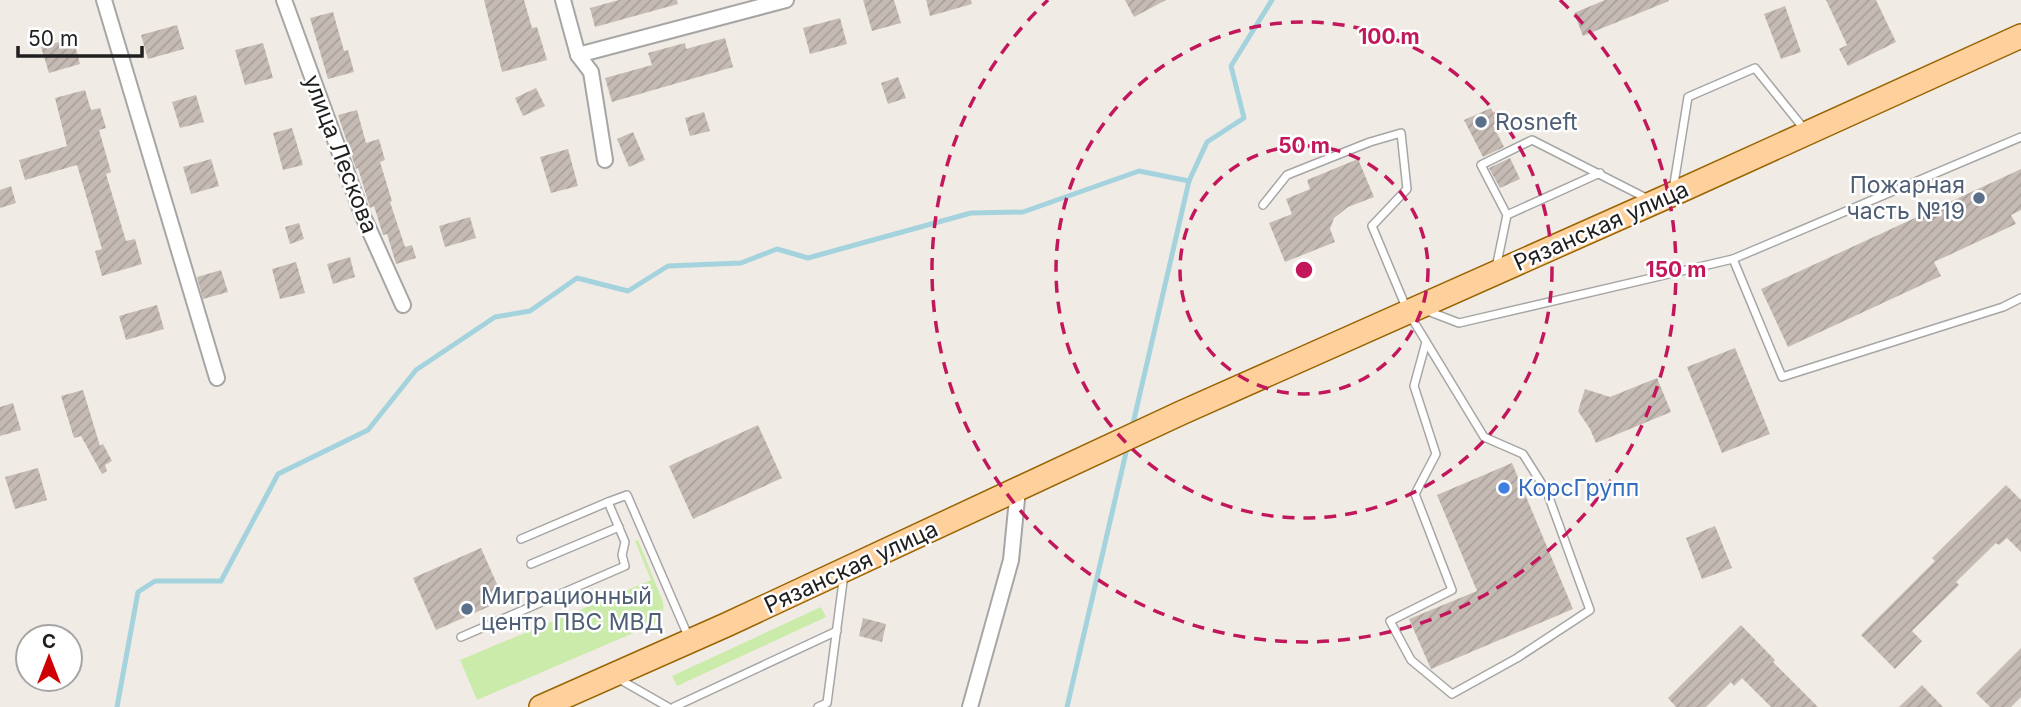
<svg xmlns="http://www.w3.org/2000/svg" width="2021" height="707" font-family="Inter,sans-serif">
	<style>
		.grass { fill: #cbebaa }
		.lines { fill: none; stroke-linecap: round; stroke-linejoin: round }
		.stream { stroke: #a4d3de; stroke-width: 5 }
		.building { fill: url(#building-hatch) }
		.lane-casing { stroke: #a6a6a6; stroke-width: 10 }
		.street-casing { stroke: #a6a6a6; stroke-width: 18 }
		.primary-casing { stroke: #9a6300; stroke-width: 26 }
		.lane { stroke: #fff; stroke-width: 7 }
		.street { stroke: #fff; stroke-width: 14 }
		.primary { stroke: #fed19c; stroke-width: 23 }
		.ring { fill: none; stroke: #c2185b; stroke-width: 3.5; stroke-dasharray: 12 9 }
		.service-dot { fill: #5c6f8a; stroke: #fff; stroke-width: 2.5 }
		.shop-dot { fill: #3f7fe0; stroke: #fff; stroke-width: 2.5 }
		.labels { text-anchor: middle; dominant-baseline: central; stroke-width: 5; stroke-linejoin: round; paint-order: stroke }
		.service-label { font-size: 23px; fill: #4e5e75; stroke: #fff; text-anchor: start }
		.street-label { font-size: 23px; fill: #1f1f1f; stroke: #fff }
		.shop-label { font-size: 23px; fill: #366cbe; stroke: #fff; text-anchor: start }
		.centre { fill: #c2185b; stroke: #fff; stroke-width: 3.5 }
		.ring-label { font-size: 21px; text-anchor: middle; font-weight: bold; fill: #c2185b; stroke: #fff; stroke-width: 5; stroke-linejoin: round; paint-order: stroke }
	</style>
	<defs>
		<pattern id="building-hatch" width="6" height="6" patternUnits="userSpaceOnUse" patternTransform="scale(1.75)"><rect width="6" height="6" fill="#c5bbb4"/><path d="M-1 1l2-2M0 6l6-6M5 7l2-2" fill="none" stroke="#a9a09a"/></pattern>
	</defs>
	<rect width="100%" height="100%" fill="#f0ece5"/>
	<g class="grass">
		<path d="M 638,540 L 663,602 C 665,613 661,620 652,625 L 477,700 L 460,660 L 651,580 L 635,541 Z"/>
		<polygon points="821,607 826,617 677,686 672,676"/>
	</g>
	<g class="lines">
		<g class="stream">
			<polyline points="1132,428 1189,181"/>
			<polyline points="117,707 138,592 155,581 221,581 278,474 368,430 416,370 495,317 530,311 577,278 628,291 668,266 741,263 777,249 808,258 971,213 1023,212 1139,171 1189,181 1207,142 1244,118 1231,66 1272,0"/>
			<polyline points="1067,707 1128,444"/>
		</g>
	</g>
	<g class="building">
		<polygon points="484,0 524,0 532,28 537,27 547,60 502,72"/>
		<polygon points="619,0 677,0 678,4 595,27 590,8"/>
		<polygon points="863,0 894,0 901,23 872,31"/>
		<polygon points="926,0 971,0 972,4 930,16"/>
		<polygon points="1125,0 1166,0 1134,17"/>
		<polygon points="1605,0 1668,0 1669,1 1583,36 1574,13"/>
		<polygon points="1826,0 1876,0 1896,42 1848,66 1839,49 1847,45"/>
		<polygon points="1785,6 1801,52 1781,59 1764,14"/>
		<polygon points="333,12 344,51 348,50 354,72 328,79 310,18"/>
		<polygon points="840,18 847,44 810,54 803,28"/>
		<polygon points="177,25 184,49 148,59 141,35"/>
		<polygon points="73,38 80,64 49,73 41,47"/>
		<polygon points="725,38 733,67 612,102 605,78 652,65 648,53 685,43 686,49"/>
		<polygon points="263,43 273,78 245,85 235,50"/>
		<polygon points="898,77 906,98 888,104 881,83"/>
		<polygon points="536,88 545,106 523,116 515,98"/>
		<polygon points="85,90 91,110 100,108 106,128 99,130 111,172 106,174 126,241 135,239 142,264 102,276 95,251 102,249 77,165 25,180 19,160 67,146 55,98"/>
		<polygon points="196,95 204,122 180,128 172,102"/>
		<polygon points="1491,108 1498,123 1493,125 1504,147 1483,157 1464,120"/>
		<polygon points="357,110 366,143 379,139 385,160 380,162 392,201 390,202 405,247 412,245 416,258 396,264 387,234 383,235 374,206 370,208 358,168 356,169 338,115"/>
		<polygon points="704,112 710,131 690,136 685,118"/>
		<polygon points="292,128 303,165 283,170 273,133"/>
		<polygon points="633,132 645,160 629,167 617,139"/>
		<polygon points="568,149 578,186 551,193 540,157"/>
		<polygon points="1510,158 1520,179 1500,188 1489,168"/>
		<polygon points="211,159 219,186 191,194 183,167"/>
		<polygon points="1358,159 1374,197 1348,207 1334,218 1330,229 1335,242 1285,262 1269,223 1292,214 1286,199 1310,189 1307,180"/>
		<polygon points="2021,169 2021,210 2011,215 2016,224 1934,262 1941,276 1788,347 1761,289"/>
		<polygon points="11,186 16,203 0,208 0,190"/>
		<polygon points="470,217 476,238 445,247 439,226"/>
		<polygon points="299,223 304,239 290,244 285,227"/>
		<polygon points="350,257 355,277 333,284 327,264"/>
		<polygon points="296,262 305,293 280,299 272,269"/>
		<polygon points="221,270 228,292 203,299 197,277"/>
		<polygon points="157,305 164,329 126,340 119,316"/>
		<polygon points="1735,348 1770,434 1722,453 1687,367"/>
		<polygon points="1657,378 1671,412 1596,443 1590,429 1578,411 1585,389 1610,397"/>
		<polygon points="83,390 100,446 103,444 112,461 105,465 107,471 102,474 81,436 74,438 61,396"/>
		<polygon points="13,403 21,430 0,436 0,407"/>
		<polygon points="758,425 782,478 693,519 669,466"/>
		<polygon points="1512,463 1573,609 1431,669 1409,619 1477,591 1437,495"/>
		<polygon points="38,468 47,500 15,509 5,477"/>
		<polygon points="2006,485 2021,500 2021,552 2007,538 1999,545 1996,543 1956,582 1959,585 1912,631 1922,641 1895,669 1861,635 1935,561 1932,558"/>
		<polygon points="1715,526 1732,568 1702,579 1686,538"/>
		<polygon points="481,548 504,600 436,630 413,578"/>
		<polygon points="863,618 886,624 882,642 859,636"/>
		<polygon points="1741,625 1775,660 1773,662 1818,707 1771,707 1742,678 1734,686 1731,682 1706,707 1676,707 1668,698"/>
		<polygon points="2021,648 2021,697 2011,707 1990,707 1976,693"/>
		<polygon points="1922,685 1943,707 1899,707"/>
	</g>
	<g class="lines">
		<g class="lane-casing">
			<g id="lane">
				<polyline points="1673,190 1688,97 1755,68 1805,130"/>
				<polyline points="1263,205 1287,175 1370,142 1401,133 1407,189 1372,226 1408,312 1484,437 1523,454 1547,492 1590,610 1517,658 1452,694 1411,660 1390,621 1452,590 1415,494 1436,454 1414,386 1426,342"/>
				<polyline points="1507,215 1600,173"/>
				<polyline points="1733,259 1782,377 2003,307 2021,298"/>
				<polyline points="1496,268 1507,215 1481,165 1532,140 1650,200"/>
				<polyline points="1425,310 1459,323 1733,259 2021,137"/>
				<polyline points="521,539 608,502"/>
				<polyline points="531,564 619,527"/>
				<polyline points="461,637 625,566 622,555 625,542 608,502 627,495 689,638"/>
				<polyline points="619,679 668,707"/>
				<polyline points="674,707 837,631"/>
				<polyline points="818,707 827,703 844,574"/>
			</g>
		</g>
		<g class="street-casing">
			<g id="street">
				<polyline points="104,0 217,378"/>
				<polyline points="284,0 362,214 403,305"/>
				<polyline points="563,0 578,55 591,72 605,160"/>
				<polyline points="578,55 786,0"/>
				<polyline points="970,707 1011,560 1018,489"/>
			</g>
		</g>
		<g class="primary-casing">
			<polyline id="primary" points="541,707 726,625 1181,413 1673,194 2021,36"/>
		</g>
		<use href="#lane" class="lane"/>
		<use href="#street" class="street"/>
		<use href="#primary" class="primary"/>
	</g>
	<g class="ring">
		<circle cx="1304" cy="270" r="124"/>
		<circle cx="1304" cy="270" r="248"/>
		<path d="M1560 0A372 372 0 1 1 1048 0"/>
	</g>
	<g class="service-dot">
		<circle cx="1481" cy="122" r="7"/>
		<circle cx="1979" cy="198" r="7"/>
		<circle cx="467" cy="609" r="7"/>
	</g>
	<circle class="shop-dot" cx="1504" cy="488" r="7"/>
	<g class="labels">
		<g class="service-label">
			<text x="1495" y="122">Rosneft</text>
			<text x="1965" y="185" text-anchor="end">Пожарная<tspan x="1965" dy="26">часть №19</tspan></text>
			<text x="481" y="596">Миграционный<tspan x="481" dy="26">центр ПВС МВД</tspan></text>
		</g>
		<g class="street-label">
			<text transform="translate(341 154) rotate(69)">улица Лескова</text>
			<text transform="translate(1601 226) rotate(-24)">Рязанская улица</text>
			<text transform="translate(851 567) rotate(-25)">Рязанская улица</text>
		</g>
		<g class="shop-label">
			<text x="1518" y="488">КорсГрупп</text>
		</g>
	</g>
	<circle cx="1304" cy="270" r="10" class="centre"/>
	<g class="ring-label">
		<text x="1389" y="44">100 m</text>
		<text x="1304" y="153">50 m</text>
		<text x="1676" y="277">150 m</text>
	</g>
	<g transform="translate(49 658)"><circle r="33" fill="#ffffff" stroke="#a5a5a5" stroke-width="2"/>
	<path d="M0-5L12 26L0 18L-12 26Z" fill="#ce0005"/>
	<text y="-10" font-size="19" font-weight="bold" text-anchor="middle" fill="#1f1f1f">С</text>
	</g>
	<path d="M18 46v10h124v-10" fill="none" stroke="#1f1f1f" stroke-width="3.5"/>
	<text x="28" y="46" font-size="21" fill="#1f1f1f" stroke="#ffffff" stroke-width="5" paint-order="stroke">50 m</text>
</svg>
